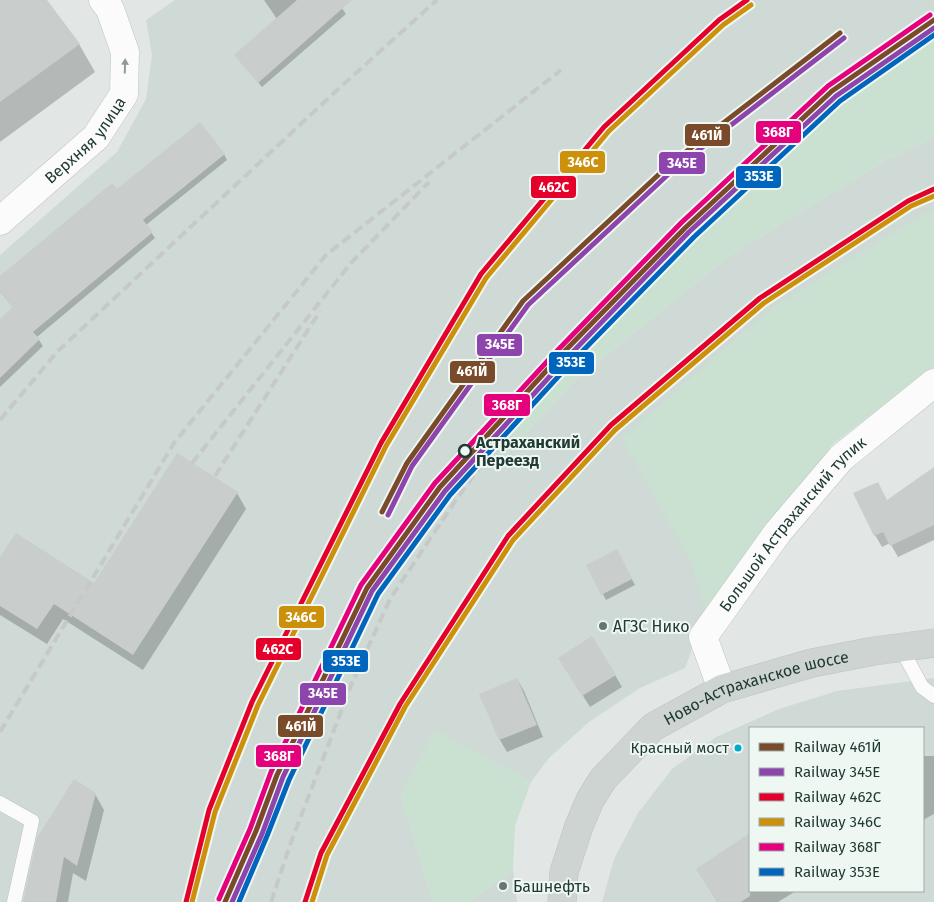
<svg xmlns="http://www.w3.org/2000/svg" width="934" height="902" font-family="'Fira Sans',sans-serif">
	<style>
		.built { fill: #cfd9d5; fill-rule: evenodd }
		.green { fill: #cae1d2 }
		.shadow { fill: #0003 }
		.building { fill: #c9cecc }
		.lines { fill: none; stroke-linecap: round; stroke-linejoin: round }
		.lane-casing { stroke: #bfc4c2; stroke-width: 15 }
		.street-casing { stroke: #bfc4c2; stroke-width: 29 }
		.secondary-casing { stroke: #bec5c2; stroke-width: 29 }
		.primary-casing { stroke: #bbc4c1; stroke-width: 29 }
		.lane { stroke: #fbfbfb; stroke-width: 14 }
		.street { stroke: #fbfbfb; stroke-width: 28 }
		.secondary { stroke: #fbfbfb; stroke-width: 28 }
		.primary { stroke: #cdd4d2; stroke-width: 28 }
		.rail { stroke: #c6c9c8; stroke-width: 4; stroke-dasharray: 10 5; stroke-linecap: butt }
		.rail-1-casing { stroke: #eff7f3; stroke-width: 9 }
		.rail-2-casing { stroke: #eff7f3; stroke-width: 9 }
		.rail-3-casing { stroke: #eff7f3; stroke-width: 9 }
		.rail-4-casing { stroke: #eff7f3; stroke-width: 9 }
		.rail-5-casing { stroke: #eff7f3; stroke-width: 9 }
		.rail-6-casing { stroke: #eff7f3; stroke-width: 9 }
		.rail-1 { stroke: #7a4b2a; stroke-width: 5 }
		.rail-2 { stroke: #8e44ad; stroke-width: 5 }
		.rail-3 { stroke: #e4002b; stroke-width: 5 }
		.rail-4 { stroke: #cc900a; stroke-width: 5 }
		.rail-5 { stroke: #e5007d; stroke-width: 5 }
		.rail-6 { stroke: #0065bd; stroke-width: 5 }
		.oneway { fill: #8e9a98 }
		.stop-dot { fill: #eff7f3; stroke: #203a34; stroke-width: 2.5 }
		.poi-dot { fill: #647772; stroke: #eff7f3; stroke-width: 2 }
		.bus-dot { fill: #00a9ce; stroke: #eff7f3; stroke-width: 2 }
		.labels { text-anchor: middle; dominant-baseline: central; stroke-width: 4; stroke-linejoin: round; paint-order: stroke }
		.bus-label { font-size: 15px; fill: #203a34; stroke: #eff7f3; text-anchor: end }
		.street-label { font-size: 16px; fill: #203a34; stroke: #eff7f3 }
		.stop-label { font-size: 16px; font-weight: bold; fill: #203a34; stroke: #eff7f3; text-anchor: start }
		.poi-label { font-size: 16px; fill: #203a34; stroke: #eff7f3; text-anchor: start }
		.line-badge { stroke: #eff7f3; stroke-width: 2 }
		.badge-label { font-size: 14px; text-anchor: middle; font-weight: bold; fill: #fff }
	</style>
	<rect width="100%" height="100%" fill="#e2e7e5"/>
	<g class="built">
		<polygon points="175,0 934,0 934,38 840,103 690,234 493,469 575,380 732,254 886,160 934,137 934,245 691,638 691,652 685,668 640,688 589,722 549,758 531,782 435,731 401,797 433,902 0,902 0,255 117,152 146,99 152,55 146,20"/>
		<path d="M 934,678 L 934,902 L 602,902 L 614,859 L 638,813 L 672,769 L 716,737 L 779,709 L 837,691 ZM 750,728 L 923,728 L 923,891 L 750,891 Z"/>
		<polygon points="513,870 517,902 468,902"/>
	</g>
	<g class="green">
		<polygon points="934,38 934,137 886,160 732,254 575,380 490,472 556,372 690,234 840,103"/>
		<polygon points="934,208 934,367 833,444 706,613 691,562 622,438 772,308"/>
		<polygon points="435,730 531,782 515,826 513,870 468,902 433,902 401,797"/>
	</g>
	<g class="shadow">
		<polygon points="0,0 46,0 79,44 95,72 0,142"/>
		<polygon points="264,0 336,0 346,14 262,87 235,55 277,19"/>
		<polygon points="224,154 227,160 146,225 155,238 37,337 43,346 0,387 0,321 14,308 0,292 0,277"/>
		<polygon points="934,469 934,540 898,557 890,543 882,547 875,535 887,501"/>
		<polygon points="237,493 246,509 143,670 63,619 47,644 0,615 0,560 94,585"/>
		<polygon points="620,557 635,585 606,600 588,566"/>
		<polygon points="567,670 615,675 622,687 590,707"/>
		<polygon points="517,679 524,691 543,737 507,752 500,740 481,694"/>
		<polygon points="923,756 934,756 934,814 923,820"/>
		<polygon points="95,794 104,810 86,881 73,873 68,902 24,902"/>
		<polygon points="750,835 750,891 796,891 778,902 717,902 698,869"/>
	</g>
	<g class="building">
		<polygon points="0,0 47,0 80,44 0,102"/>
		<polygon points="297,0 352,0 258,83 234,55"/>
		<polygon points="200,122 225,154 143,220 153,232 33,332 40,339 0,378 0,319 13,307 0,292 0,276 112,183 117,189"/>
		<polygon points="177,453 238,492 133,655 54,604 37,629 0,606 0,557 16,533 94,583"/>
		<polygon points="934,467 934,525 890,546 883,532 874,536 853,493 878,482 887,500"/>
		<polygon points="617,549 632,579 601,595 586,565"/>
		<polygon points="592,636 616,675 582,696 558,658"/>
		<polygon points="517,678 537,725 499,740 479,694"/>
		<polygon points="74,779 96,793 77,866 64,857 56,902 23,902 37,838"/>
		<polygon points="750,833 750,896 741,902 717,902 696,869"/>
	</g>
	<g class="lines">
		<g class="lane-casing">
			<g id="lane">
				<polyline points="901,648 922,687 934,696"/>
				<polyline points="0,803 32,821 14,902"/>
			</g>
		</g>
		<g class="street-casing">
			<g id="street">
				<path id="s1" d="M 722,689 L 703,637 L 778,532 L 841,458 L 934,383"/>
			</g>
		</g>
		<g class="secondary-casing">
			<g id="secondary">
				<path id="s2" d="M 0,221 L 96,137 L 124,94 L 125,52 L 110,9 L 103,0"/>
			</g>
		</g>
		<g class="primary-casing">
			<g id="primary">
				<path id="s3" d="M 562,902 L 564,872 L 579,826 L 590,800 L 603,779 L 653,727 L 722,689 L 812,663 L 874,651 L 934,643"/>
			</g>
		</g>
		<use href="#lane" class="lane"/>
		<use href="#street" class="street"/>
		<use href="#secondary" class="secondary"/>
		<use href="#primary" class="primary"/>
		<g class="rail">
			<polyline points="0,420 57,352 336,91 437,0"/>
			<polyline points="192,463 351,263 429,182"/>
			<polyline points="215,476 320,311"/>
			<polyline points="0,732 174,443 326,255 561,70"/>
			<polyline points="271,902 291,842 352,683 390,599 456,500 558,358"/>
		</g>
		<g class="rail-1-casing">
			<g id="rail-1">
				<polyline points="382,512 407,463 523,301 670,164 840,33"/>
				<polyline points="225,902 256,831 277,775 367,588 440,487 558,358 685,228 832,91 934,20"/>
			</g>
		</g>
		<g class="rail-2-casing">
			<g id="rail-2">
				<polyline points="388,515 412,466 528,305 674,169 844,38"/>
				<polyline points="232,902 262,834 283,777 372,591 445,491 563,362 689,232 836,96 934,28"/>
			</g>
		</g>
		<g class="rail-3-casing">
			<g id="rail-3">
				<polyline points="186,902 209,810 252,702 381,443 481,274 604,127 719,20 747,0"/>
				<polyline points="305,902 321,853 400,704 508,536 611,425 760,298 908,201 934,189"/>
			</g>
		</g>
		<g class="rail-4-casing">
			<g id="rail-4">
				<polyline points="192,902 215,812 258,705 386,446 486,278 609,131 723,25 751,5"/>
				<polyline points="312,902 327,855 405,707 513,540 615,430 764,303 911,206 934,196"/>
			</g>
		</g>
		<g class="rail-5-casing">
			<polyline id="rail-5" points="219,899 250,829 271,772 361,585 435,483 554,354 681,223 828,86 930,15"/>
		</g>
		<g class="rail-6-casing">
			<polyline id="rail-6" points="239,902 267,836 289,780 378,594 450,495 567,367 694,237 840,101 934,35"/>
		</g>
		<use href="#rail-1" class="rail-1"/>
		<use href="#rail-2" class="rail-2"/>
		<use href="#rail-3" class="rail-3"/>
		<use href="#rail-4" class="rail-4"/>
		<use href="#rail-5" class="rail-5"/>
		<use href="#rail-6" class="rail-6"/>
	</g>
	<defs><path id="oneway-solid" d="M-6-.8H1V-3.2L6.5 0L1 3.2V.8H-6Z" transform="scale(1.25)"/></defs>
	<use class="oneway" href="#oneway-solid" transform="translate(125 66) rotate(-88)"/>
	<circle class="stop-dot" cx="465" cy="451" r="6"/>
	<g class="poi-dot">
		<circle cx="603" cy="626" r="5"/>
		<circle cx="503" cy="886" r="5"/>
	</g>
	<circle class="bus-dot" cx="738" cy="748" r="4.5"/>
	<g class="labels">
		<g class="bus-label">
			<text x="729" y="748">Красный мост</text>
		</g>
		<g class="street-label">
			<text stroke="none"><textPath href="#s2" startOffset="118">Верхняя улица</textPath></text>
			<text stroke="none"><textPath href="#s1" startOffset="200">Большой Астраханский тупик</textPath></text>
			<text stroke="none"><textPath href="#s3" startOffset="315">Ново-Астраханское шоссе</textPath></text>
		</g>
		<g class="stop-label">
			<text x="476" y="442">Астраханский<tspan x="476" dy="18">Переезд</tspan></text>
		</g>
		<g class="poi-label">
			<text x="613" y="626">АГЗС Нико</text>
			<text x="513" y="886">Башнефть</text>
		</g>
	</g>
	<g class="line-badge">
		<rect x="755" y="120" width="47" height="24" rx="5" fill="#e5007d"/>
		<rect x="684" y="123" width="47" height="24" rx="5" fill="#7a4b2a"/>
		<rect x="559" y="150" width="47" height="24" rx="5" fill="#cc900a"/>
		<rect x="658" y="151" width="48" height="24" rx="5" fill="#8e44ad"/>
		<rect x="735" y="165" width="47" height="24" rx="5" fill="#0065bd"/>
		<rect x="530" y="175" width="47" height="24" rx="5" fill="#e4002b"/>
		<rect x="476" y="333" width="47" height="24" rx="5" fill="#8e44ad"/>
		<rect x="548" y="351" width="47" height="24" rx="5" fill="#0065bd"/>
		<rect x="449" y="360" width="47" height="24" rx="5" fill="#7a4b2a"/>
		<rect x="483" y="393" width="48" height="24" rx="5" fill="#e5007d"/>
		<rect x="278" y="605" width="47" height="24" rx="5" fill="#cc900a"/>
		<rect x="255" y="637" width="47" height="24" rx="5" fill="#e4002b"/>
		<rect x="322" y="649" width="47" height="24" rx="5" fill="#0065bd"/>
		<rect x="299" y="682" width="48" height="24" rx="5" fill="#8e44ad"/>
		<rect x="277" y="714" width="47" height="24" rx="5" fill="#7a4b2a"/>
		<rect x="255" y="744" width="47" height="24" rx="5" fill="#e5007d"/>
	</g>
	<g class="badge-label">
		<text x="778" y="137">368Г</text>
		<text x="707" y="140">461Й</text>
		<text x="583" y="167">346С</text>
		<text x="682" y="168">345Е</text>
		<text x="759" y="181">353Е</text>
		<text x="554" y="192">462С</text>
		<text x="500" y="349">345Е</text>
		<text x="571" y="367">353Е</text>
		<text x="472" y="376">461Й</text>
		<text x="507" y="410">368Г</text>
		<text x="301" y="622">346С</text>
		<text x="278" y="654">462С</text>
		<text x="346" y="666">353Е</text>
		<text x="323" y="698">345Е</text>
		<text x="301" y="731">461Й</text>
		<text x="279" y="761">368Г</text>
	</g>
	<rect x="749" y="727" width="175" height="165" fill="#eff7f3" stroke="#9caba7"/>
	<rect x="759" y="743" width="25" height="8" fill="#7a4b2a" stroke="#9caba7"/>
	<text x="794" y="752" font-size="15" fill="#203a34">Railway 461Й</text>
	<rect x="759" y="768" width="25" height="8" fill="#8e44ad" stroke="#9caba7"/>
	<text x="794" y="777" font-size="15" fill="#203a34">Railway 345Е</text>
	<rect x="759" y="793" width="25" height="8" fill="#e4002b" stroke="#9caba7"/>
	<text x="794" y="802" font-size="15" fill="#203a34">Railway 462С</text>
	<rect x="759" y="818" width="25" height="8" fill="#cc900a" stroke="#9caba7"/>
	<text x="794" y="827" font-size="15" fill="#203a34">Railway 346С</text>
	<rect x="759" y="843" width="25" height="8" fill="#e5007d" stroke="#9caba7"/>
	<text x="794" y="852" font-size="15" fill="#203a34">Railway 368Г</text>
	<rect x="759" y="868" width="25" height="8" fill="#0065bd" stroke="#9caba7"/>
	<text x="794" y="877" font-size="15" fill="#203a34">Railway 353Е</text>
</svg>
